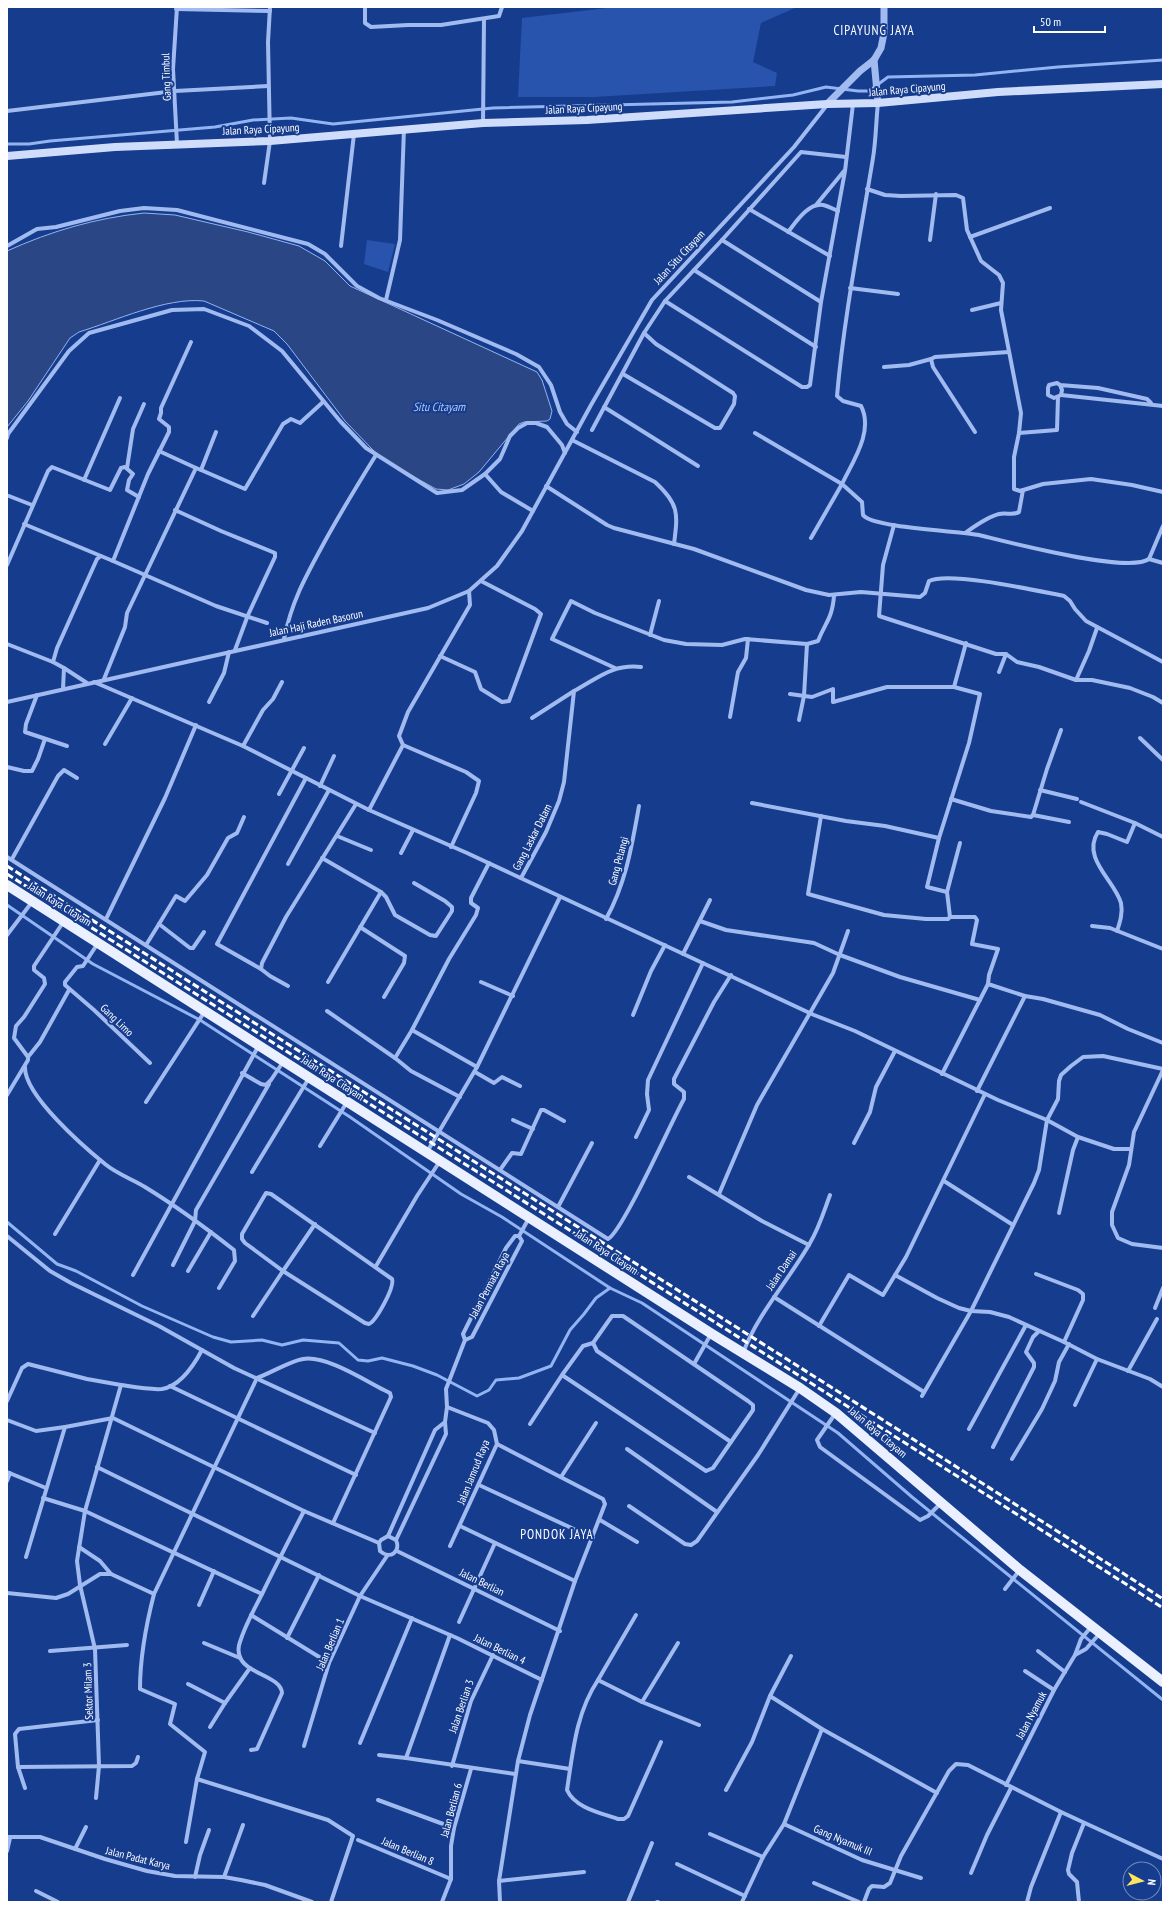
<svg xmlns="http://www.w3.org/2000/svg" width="1170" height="1909" font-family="'PT Sans Narrow',sans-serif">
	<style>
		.green { fill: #2854ad }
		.water { fill: #2b4684; stroke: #93b4f3 }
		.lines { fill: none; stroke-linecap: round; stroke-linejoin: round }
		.stream { stroke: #93b4f3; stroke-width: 3 }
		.minor { stroke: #a1bbf0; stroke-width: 4 }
		.tertiary { stroke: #a1bbf0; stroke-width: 7 }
		.secondary { stroke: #cfddfb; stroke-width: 8 }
		.primary { stroke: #eaf0ff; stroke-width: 10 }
		.rail { stroke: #fff; stroke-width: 3; stroke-dasharray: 7 3; stroke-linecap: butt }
		.labels { text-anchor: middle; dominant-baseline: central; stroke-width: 4; stroke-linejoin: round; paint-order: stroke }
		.street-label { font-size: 11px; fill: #fff; stroke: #163c8e }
		.water-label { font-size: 12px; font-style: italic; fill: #adc6f7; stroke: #163c8e }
		.quarter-label { font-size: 13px; letter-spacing: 1px; fill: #fff; stroke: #163c8e }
	</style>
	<rect width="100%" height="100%" fill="#163c8e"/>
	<g class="green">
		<polygon points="615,7 797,7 761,23 753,62 777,73 775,86 594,97 518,97 522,18"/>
		<polygon points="367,240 395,244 388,272 364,264"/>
	</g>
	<path class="water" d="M 144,213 L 175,215 L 248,232 L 299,246 L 325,261 L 350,286 L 537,372 L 542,380 L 552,411 L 550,419 L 547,421 L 524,422 L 519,424 L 479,472 L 464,484 L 448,490 L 436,489 L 389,463 L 374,451 L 345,421 L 287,344 L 274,331 L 204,301 C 166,297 115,321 79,332 L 70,338 L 28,401 L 7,427 L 7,251 C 51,231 96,218 144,213 Z"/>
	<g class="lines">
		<g class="stream">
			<polyline points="7,144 29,144 50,141 215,127 253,120 291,118 333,124 493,108 732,102 793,95 826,87 858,91 869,91 888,77 975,75 1058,67 1163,60"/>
			<polyline points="7,905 93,964 200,1020 350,1117 461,1194 502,1217 610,1288 642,1303 838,1433 912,1497 1163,1700"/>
			<polyline points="7,1222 57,1264 76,1271 142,1306 213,1337 231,1342 262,1340 282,1345 303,1340 339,1343 358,1360 368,1361 382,1358 413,1366 437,1375 477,1396 489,1390 496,1380 519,1378 551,1366 570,1330 584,1314 596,1298 610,1288"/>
		</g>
		<g class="minor">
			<polyline points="365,7 365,23 371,27 408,25 441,25 499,16 502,7"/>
			<polyline points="176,9 270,11"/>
			<path d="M 878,103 C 876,121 876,140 873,158 C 860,237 844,316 837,396 L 843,401 L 861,406 C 874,431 853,461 842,484 L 862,502 L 863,515 C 873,528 959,531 979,535 C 1008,542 1128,574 1149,559 L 1163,526"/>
			<polyline points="7,111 175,91 268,86"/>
			<polyline points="483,123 484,19"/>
			<polyline points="177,144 173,69 177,7"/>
			<polyline points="264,183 270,141 268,42 270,7"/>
			<polyline points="867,189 885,195 901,196 956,195 963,198 967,230 981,261 999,275 1003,283 1001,310 1021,413 1019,433 1014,457 1014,489 1020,491 1043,484 1091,479 1132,485 1163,492"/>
			<polyline points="816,205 844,171"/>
			<polyline points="749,209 830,256"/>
			<path d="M 788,232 C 796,222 808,203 823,205 C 828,206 833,209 838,211"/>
			<polyline points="970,237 1050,208"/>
			<polyline points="722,240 821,302"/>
			<polyline points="930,240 936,194"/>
			<polyline points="7,246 37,229 56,227 120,211 144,208 177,210 308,244 325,254 357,286 379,298 437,320 516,354 539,367 551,385 560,412 567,424 577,432"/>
			<polyline points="341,246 354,134"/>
			<polyline points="694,270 816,347"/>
			<polyline points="850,288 898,294"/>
			<polyline points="386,300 400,240 404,128"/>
			<polyline points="665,301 802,387 807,387 810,385 821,302 845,171 853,104"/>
			<polyline points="972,310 1001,303"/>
			<polyline points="191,342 161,408 161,413 159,419 169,427 169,432 148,474 113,561 216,606 267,623"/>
			<polyline points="884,367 909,365 931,359"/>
			<polyline points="623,374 715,428 720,428 734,404 735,396 733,393 656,344 644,333"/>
			<polyline points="1060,385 1062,390 1061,395 1054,398 1048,395 1048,388 1049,385 1057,383 1060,385 1098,388 1147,399 1151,403"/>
			<polyline points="1061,395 1163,406"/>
			<polyline points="604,407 698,466"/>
			<polyline points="592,430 644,333 665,301 722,240 801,152 846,157"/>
			<polyline points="975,432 933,367 931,359 935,357 1009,352"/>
			<polyline points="755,433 842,484 811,538"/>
			<polyline points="1019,433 1057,430 1058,397"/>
			<polyline points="7,438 8,434 69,351 89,333 172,310 204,309 249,326 282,351 340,421 366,448 437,493 462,490 485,474 500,459 510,436 518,428 527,423 536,423 547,427 562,445 565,453"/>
			<path d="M 572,440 L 655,482 C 679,504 678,513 674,544"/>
			<polyline points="159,451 196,468"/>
			<polyline points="127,468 133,429 144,404"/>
			<polyline points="201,470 245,489 283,424 291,419 300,423 323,402"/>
			<polyline points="485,474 501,492 533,511"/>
			<polyline points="84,480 120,398"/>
			<path d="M 546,486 L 607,525 L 614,528 L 694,549 L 806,590 L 829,595 L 861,592 L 920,597 L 925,593 L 929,581 C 949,571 1038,591 1064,596 L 1070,601 L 1075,609 L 1086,621 L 1163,662"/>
			<polyline points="9,496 32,505"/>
			<polyline points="175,510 221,531 275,553 275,557 248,615 235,650"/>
			<polyline points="24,524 101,556"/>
			<polyline points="894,525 883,565 879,616 996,654 1006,654"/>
			<path d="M 965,533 C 975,526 987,517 999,514 C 1006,512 1013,516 1019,512 L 1023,490"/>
			<polyline points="1149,559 1163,563"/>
			<polyline points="7,565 48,471 52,467 110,490 121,468 125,467 133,474 129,480 127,490 139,497"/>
			<polyline points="650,635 659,601"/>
			<path d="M 284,639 C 292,600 306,576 325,541 C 341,512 358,484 376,455"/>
			<polyline points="7,644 53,662"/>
			<polyline points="440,656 475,672 481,689 502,702 509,701 541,614 535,609 481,581"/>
			<polyline points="64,668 87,683"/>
			<path d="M 615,668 L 552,639 L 571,601 L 595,613 L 664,640 L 686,644 L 722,645 L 745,639 L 807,644 L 818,641 C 826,621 832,619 834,596"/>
			<polyline points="999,672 1006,654 1017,662 1039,667 1076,680 1092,680 1130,688 1153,697 1163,703"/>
			<polyline points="104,679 125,627 127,613 196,468 201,470 216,432"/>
			<polyline points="1076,680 1089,651 1097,628"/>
			<polyline points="94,682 243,746 369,810 467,853 814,1015 855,1031 998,1100 1047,1120 1078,1137 1114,1149 1130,1149"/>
			<polyline points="954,687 966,643"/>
			<polyline points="63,689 64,668 53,662 57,648 97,559 101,556 113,561"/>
			<polyline points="37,695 26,724 25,732 67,746"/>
			<polyline points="7,702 428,608 469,591 497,566 522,531 591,405 652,300 794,147 827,105"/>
			<polyline points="209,702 224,673 229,652"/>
			<polyline points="730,717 738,672 746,658 748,639"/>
			<polyline points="532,718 574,691"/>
			<polyline points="799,720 804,696 807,644"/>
			<polyline points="1140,738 1163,760"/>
			<polyline points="105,744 132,698"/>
			<polyline points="243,746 263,710 273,699 282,682"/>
			<polyline points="7,767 24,771 32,771 38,759 45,739"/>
			<polyline points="320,786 334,756"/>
			<polyline points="1040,790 1077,799"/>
			<polyline points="279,794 304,748"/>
			<polyline points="951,799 991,811 1031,817 1033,815 1047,769 1061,730"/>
			<polyline points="1081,802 1135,823 1163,837"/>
			<polyline points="752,803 846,821 885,826 939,838 969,743 980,694 954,687 887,687 833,702 833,689 812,697 790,694"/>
			<polyline points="369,810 403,745"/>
			<polyline points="1033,815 1069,822"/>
			<polyline points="821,816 808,894 884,915 926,919 948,919 950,917 975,917 977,920 972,944 998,949 989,975 988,984 1025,996 1043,999 1100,1015 1128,1029 1163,1043"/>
			<polyline points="337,836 371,850"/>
			<polyline points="939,838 927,887 947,892"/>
			<polyline points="451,847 476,793 479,781 466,772 403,745 399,736 408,712 470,605 469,591"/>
			<polyline points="401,853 413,830"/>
			<path d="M 7,857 L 608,1239 C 623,1231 671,1122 684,1099 L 684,1092 L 674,1084 L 674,1079 L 714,1002 L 731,975"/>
			<polyline points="322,858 381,892 386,897 395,915 430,935 436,936 452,911 452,907 445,901 414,883"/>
			<polyline points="12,859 58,776 64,770 77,778"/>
			<polyline points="288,864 329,790"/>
			<path d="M 521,878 L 546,832 L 559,801 L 564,782 L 574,691 C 598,678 612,664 641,667"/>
			<polyline points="950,917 947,892 960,843"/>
			<polyline points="106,919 165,798 196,725"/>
			<path d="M 606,919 C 626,883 632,845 639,806"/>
			<polyline points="700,921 726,930 814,943 840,955 900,977 980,1000"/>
			<polyline points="159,924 176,896 185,901 207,875 228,838 237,833 244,817"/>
			<polyline points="1092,926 1110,928 1163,949"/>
			<polyline points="360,927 405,956 404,963 384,997"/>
			<path d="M 1117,931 C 1120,922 1123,913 1121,903 C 1115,881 1081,858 1098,832 L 1107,834 L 1127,842 L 1135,823"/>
			<polyline points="7,935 32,902"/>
			<polyline points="98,943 83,966 77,967 65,982 65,985 94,1010 150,1063"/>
			<polyline points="146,945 159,924 190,948 193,948 204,932"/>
			<polyline points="683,954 710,900"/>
			<polyline points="261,969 217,944 306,778"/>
			<polyline points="328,982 381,892"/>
			<polyline points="481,982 513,996"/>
			<polyline points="288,986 270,976 261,969 262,963 286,917 356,804"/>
			<polyline points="327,1011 395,1058"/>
			<polyline points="633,1015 651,971 665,945"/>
			<polyline points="412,1030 477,1067"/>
			<polyline points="28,1057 40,1042 69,990"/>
			<path d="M 25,1067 C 24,1095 84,1147 105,1164 C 117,1174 132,1179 145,1187 C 176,1206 206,1228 234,1250 L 235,1261 L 219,1288"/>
			<polyline points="1163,1070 1134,1132 1129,1165 1112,1212 1112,1225 1118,1238 1132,1244 1163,1248"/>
			<polyline points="475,1072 494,1083 502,1077 520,1086"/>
			<polyline points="242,1073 261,1084 266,1085 271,1080 283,1062"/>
			<polyline points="942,1074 988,984"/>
			<polyline points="977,1091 1025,996"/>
			<polyline points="7,1095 28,1060 28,1057 14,1038 16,1026 24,1017 45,984 44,978 34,970 34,966 64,921"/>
			<polyline points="460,1097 411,1071 395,1058 412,1030 449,959 476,915 478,908 471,903 471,898 489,863"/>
			<polyline points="146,1102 205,1011"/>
			<polyline points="513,1120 533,1129"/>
			<polyline points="636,1137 649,1110 647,1094 648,1080 703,963"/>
			<polyline points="854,1143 870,1112 876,1087 895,1051"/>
			<polyline points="320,1146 347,1102"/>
			<polyline points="427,1152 477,1067 560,897"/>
			<polyline points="500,1170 512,1153 521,1154 541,1110 544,1110 564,1121"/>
			<polyline points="252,1172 309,1078"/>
			<polyline points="689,1177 762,1221 809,1245"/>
			<polyline points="944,1181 1013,1225"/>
			<polyline points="719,1194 757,1105 833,973 848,931"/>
			<polyline points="558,1207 592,1143"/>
			<polyline points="1059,1213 1073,1150 1078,1137"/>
			<polyline points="55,1234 100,1160"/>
			<polyline points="7,1236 50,1271 71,1283 159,1326 234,1368 375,1433"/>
			<polyline points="173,1265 195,1221 196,1210 269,1084"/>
			<polyline points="376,1266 417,1196 440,1161"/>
			<polyline points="188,1271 211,1232"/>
			<polyline points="1036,1274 1078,1290 1083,1294 1083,1300 1064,1342"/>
			<polyline points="133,1275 259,1045"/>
			<polyline points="895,1275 937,1298 959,1308 971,1311 990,1312 1009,1317 1064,1342 1097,1359 1150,1379 1163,1387"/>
			<polyline points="774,1297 924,1392"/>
			<polyline points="1155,1308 1163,1288"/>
			<path d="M 253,1316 L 283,1271 L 245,1243 L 242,1239 L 242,1234 L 266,1193 L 271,1194 L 392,1279 C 395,1287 376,1321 369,1324 L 365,1323 L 283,1271 L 315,1224"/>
			<polyline points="819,1326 849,1275 883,1295 906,1257 985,1094"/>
			<polyline points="465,1340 472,1337 522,1241 519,1236"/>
			<polyline points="593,1343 597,1351 731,1442"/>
			<path d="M 743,1353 C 758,1313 789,1280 810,1243 C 819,1228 824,1211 830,1195"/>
			<polyline points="694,1364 711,1334"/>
			<polyline points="1128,1371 1157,1319"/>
			<polyline points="170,1386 356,1475"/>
			<polyline points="922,1396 971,1311 1034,1183 1039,1170 1047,1120 1058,1099 1059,1081 1061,1075 1071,1066 1083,1057 1103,1056 1163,1069"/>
			<polyline points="7,1401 22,1368 28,1364 87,1379 121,1385"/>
			<polyline points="1075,1405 1097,1359"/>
			<polyline points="447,1407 488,1423 494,1430 497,1444 450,1546"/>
			<polyline points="835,1414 817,1440 820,1447 920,1520 928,1516 940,1504"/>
			<polyline points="7,1420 36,1431 65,1427"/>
			<polyline points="530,1424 562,1375 706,1471 713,1468 753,1410 753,1405 748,1401 623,1316 612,1316 593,1343 583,1346 562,1375"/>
			<polyline points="969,1429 1026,1325"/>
			<polyline points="497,1444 603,1499 605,1504 575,1581 530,1715 518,1761 499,1881 500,1902"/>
			<polyline points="993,1447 1034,1367 1034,1363 1026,1352 1033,1337 1039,1331"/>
			<polyline points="627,1449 717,1512"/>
			<polyline points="1012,1459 1042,1409 1055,1381 1059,1362 1069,1344"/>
			<polyline points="97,1467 360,1596 457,1638 542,1680"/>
			<polyline points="7,1472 46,1488"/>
			<polyline points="561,1477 596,1423"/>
			<polyline points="7,1481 10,1473"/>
			<polyline points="479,1485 593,1538"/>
			<polyline points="43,1498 85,1511 262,1594"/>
			<polyline points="629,1506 685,1544 691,1545 697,1541 758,1455 800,1388"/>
			<polyline points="600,1520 637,1542"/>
			<polyline points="460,1526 575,1581"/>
			<polyline points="388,1536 435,1430 445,1422"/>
			<path d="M 396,1540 L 388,1536 L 381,1540 L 379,1543 L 380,1551 C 390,1560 401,1552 396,1540 L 446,1434 L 445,1422 L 447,1407 L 446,1389 L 465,1340 L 463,1334 L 506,1248 L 515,1236 L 519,1236 L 529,1218"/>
			<polyline points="79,1547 100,1561 111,1574"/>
			<polyline points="397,1551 560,1631"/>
			<polyline points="26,1557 65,1427 113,1418 304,1511 379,1543"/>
			<polyline points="1005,1589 1019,1571"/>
			<polyline points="7,1593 56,1598 68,1594 100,1574 111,1574 154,1594"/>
			<polyline points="199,1605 214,1571"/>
			<polyline points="251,1615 329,1663"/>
			<polyline points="459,1622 495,1543"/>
			<polyline points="450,1635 406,1758 515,1774"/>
			<polyline points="287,1638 319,1575"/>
			<polyline points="204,1643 240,1658"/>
			<polyline points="50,1651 127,1645"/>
			<polyline points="1038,1651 1065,1672"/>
			<polyline points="1075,1655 1086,1649 1101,1632"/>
			<polyline points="1025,1671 1054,1690"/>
			<polyline points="598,1680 636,1615"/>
			<polyline points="188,1684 225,1703"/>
			<polyline points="770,1696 822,1729 937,1793"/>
			<polyline points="642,1702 678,1643"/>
			<polyline points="98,1720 19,1729 15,1734 18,1767 132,1766 136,1763 138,1757"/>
			<polyline points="210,1727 225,1703 250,1668"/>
			<path d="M 661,1742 L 628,1816 L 624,1819 L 618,1819 C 601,1813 575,1808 567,1790 C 573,1751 576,1713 598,1680 L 642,1702 L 699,1725"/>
			<polyline points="360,1743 412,1618"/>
			<polyline points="304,1746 329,1663 360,1596 387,1556"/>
			<path d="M 251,1750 L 257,1749 L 282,1693 C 281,1676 246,1674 240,1657 C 238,1652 238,1647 240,1642 C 245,1625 255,1608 263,1592 C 276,1565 290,1538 304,1511"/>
			<polyline points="379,1755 406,1758"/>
			<polyline points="518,1761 570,1769"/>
			<polyline points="452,1766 471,1701 493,1655"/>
			<polyline points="18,1767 25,1788"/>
			<polyline points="197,1779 328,1820 353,1836 331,1902"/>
			<polyline points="1006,1785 1054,1690 1075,1655 1081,1639 1091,1627"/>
			<polyline points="726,1790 752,1742 770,1696 791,1656"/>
			<path d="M 96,1798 L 99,1766 L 95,1649 L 80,1585 L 77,1561 L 85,1511 L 121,1385 C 134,1387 150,1390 162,1389 C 181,1386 194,1365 202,1350"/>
			<polyline points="378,1800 454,1828"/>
			<polyline points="784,1824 862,1860 921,1878"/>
			<polyline points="710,1834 763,1857"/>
			<polyline points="7,1837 40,1837 105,1859 147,1871 175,1876 224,1877 241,1880 265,1885 312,1902"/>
			<polyline points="358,1840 451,1879"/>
			<path d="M 186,1842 L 197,1779 L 205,1752 L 170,1724 L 175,1704 L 140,1689 C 140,1656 146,1625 154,1594 L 257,1378 C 271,1373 290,1361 303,1359 C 326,1355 364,1380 384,1390 L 390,1393 L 391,1397 L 333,1523"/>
			<polyline points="75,1849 86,1827"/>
			<polyline points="7,1851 10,1838"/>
			<polyline points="677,1864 745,1896"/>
			<polyline points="971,1873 987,1835 1011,1788"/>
			<polyline points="195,1877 200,1855 209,1830"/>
			<polyline points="224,1877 243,1825"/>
			<polyline points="499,1881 584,1872"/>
			<polyline points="814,1883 859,1902"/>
			<polyline points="36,1891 58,1902"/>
			<polyline points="442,1902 451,1879 451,1846 454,1828 471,1769"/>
			<polyline points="628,1902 652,1843"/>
			<polyline points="657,1902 658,1902"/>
			<polyline points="742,1902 763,1857 784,1824 822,1729"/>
			<polyline points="864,1902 869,1889 872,1886 884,1887 890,1883 901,1856 949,1771 956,1764 968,1765 1061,1812 1163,1859"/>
			<polyline points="1027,1902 1031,1887 1061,1812"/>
			<polyline points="1079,1902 1077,1882 1069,1874 1068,1870 1072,1853 1084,1823"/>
		</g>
		<g class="tertiary">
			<polyline points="874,60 878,103"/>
			<polyline points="827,104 860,71 874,60 881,48 884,33 884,7"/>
		</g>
		<polyline class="secondary" points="7,156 115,147 270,141 483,123 587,120 827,104 878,103 998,92 1163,84"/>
		<polyline class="primary" points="7,885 712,1334 800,1388 836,1413 1020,1570 1163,1682"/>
		<g class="rail">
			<path d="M 7,866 C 392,1111 779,1352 1163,1599"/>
			<path d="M 7,874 C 392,1119 779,1361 1163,1608"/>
		</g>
	</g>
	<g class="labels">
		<g class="street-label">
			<text transform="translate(166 77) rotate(-92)">Gang Timbul</text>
			<text transform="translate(907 89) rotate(-5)">Jalan Raya Cipayung</text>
			<text transform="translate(584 108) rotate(-3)">Jalan Raya Cipayung</text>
			<text transform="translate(261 129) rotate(-3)">Jalan Raya Cipayung</text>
			<text transform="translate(679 257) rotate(-47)">Jalan Situ Citayam</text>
			<text transform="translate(316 623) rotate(-12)">Jalan Haji Raden Basorun</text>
			<text transform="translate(532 837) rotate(-63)">Gang Laskar Dalam</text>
			<text transform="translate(618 861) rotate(-75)">Gang Pelangi</text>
			<text transform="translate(60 904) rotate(32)">Jalan Raya Citayam</text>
			<text transform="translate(117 1020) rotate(44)">Gang Limo</text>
			<text transform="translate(333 1078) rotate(33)">Jalan Raya Citayam</text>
			<text transform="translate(607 1252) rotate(33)">Jalan Raya Citayam</text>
			<text transform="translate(781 1270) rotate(-56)">Jalan Damai</text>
			<text transform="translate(489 1285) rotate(-62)">Jalan Permata Raya</text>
			<text transform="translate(878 1432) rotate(40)">Jalan Raya Citayam</text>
			<text transform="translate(473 1472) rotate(-68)">Jalan Jamrud Raya</text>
			<text transform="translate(482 1582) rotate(26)">Jalan Berlian</text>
			<text transform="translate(330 1644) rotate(-67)">Jalan Berlian 1</text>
			<text transform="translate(500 1649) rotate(26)">Jalan Berlian 4</text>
			<text transform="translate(88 1691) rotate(-92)">Sektor Milam 3</text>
			<text transform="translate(461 1706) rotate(-71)">Jalan Berlian 3</text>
			<text transform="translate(1031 1715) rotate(-62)">Jalan Nyamuk</text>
			<text transform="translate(451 1810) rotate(-75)">Jalan Berlian 6</text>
			<text transform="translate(843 1840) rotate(23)">Gang Nyamuk III</text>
			<text transform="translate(408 1851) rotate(23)">Jalan Berlian 8</text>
			<text transform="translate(138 1858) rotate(14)">Jalan Padat Karya</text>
		</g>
		<g class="water-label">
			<text x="439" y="406">Situ Citayam</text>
		</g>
		<g class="quarter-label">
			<text x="874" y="30">CIPAYUNG JAYA</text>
			<text x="557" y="1534">PONDOK JAYA</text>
		</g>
	</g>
	<rect width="1170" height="1909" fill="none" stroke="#ffffff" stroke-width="16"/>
	<g transform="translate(1142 1881) rotate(97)"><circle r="19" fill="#163c8e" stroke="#738abb"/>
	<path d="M0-3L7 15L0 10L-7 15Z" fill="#ffe460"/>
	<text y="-6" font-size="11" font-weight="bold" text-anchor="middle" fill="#ffffff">N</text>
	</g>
	<path d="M1034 26v6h71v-6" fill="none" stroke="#ffffff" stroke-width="2"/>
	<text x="1040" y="26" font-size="12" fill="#ffffff" stroke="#163c8e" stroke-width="3" paint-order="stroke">50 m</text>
</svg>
